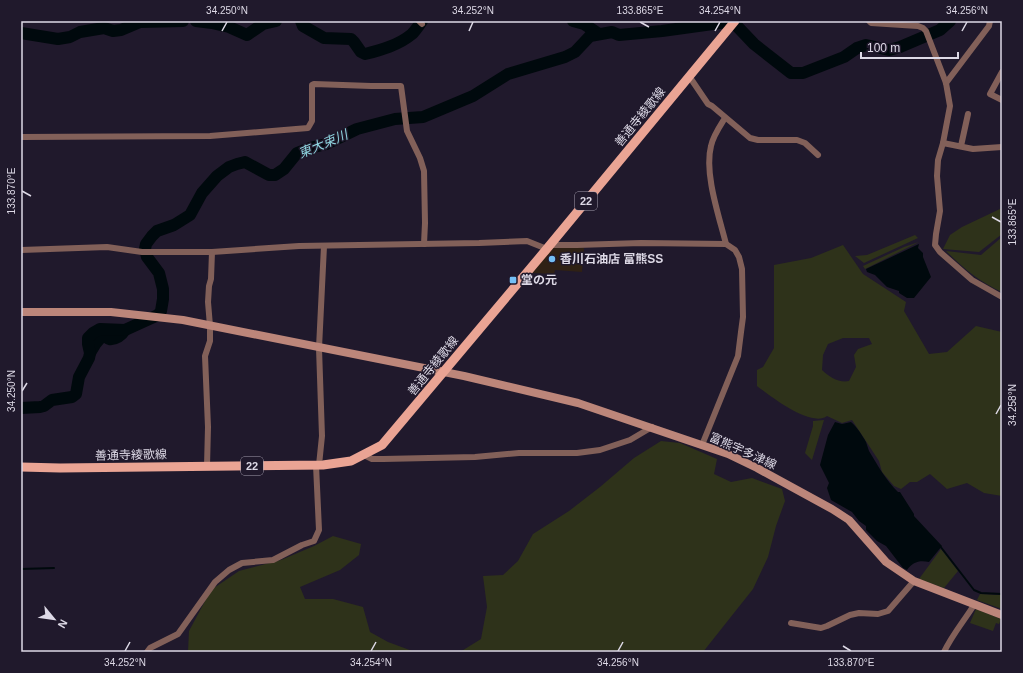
<svg xmlns="http://www.w3.org/2000/svg" width="1023" height="673" font-family="Helvetica,'Noto Sans JP',sans-serif">
	<style>
		.commercial { fill: #2f2115 }
		.green { fill: #2e321a; fill-rule: evenodd }
		.water { fill: #00090d }
		.lines { fill: none; stroke-linecap: round; stroke-linejoin: round }
		.stream { stroke: #00090d; stroke-width: 2 }
		.river { stroke: #00090d; stroke-width: 12 }
		.street { stroke: #826059; stroke-width: 6 }
		.secondary { stroke: #bc867a; stroke-width: 8 }
		.primary { stroke: #eaa494; stroke-width: 9 }
		.ticks { fill: none; stroke: #ddd9e6; stroke-width: 1.5 }
		.poi-dot { fill: #74c0f6; stroke: #20192c; stroke-width: 1.5 }
		.labels { text-anchor: middle; dominant-baseline: central; stroke-width: 3; stroke-linejoin: round; paint-order: stroke }
		.shield { fill: #20192c; stroke: #a49fae; stroke-width: 1 }
		.shield-label { font-size: 11px; font-weight: bold; fill: #ddd9e6 }
		.street-label { font-size: 12px; fill: #ddd9e6; stroke: #20192c }
		.poi-label { font-size: 12px; font-weight: bold; fill: #ddd9e6; stroke: #20192c; text-anchor: start }
		.water-label { font-size: 13px; font-style: italic; fill: #8ed4df; stroke: #20192c }
		.neatline { fill: none; stroke: #ddd9e6; stroke-width: 1.5 }
		.ticks-label { font-size: 10px; text-anchor: middle; fill: #ddd9e6 }
	</style>
	<rect width="100%" height="100%" fill="#20192c"/>
	<polygon class="commercial" points="553,247 584,248 582,272 555,270 554,274 532,273"/>
	<g class="green">
		<polygon points="1002,208 1002,234 979,252 943,249 950,235 962,227"/>
		<polygon points="915,235 918,238 864,263 855,256 867,255"/>
		<path d="M 1002,237 L 1002,292 C 981,283 962,267 946,251 L 981,255 Z"/>
		<polygon points="919,242 865,269 863,266 904,247"/>
		<path d="M 843,245 L 863,274 L 906,302 L 904,311 L 929,354 L 947,352 L 976,326 L 1002,332 L 1002,496 L 984,493 L 967,483 L 947,489 L 930,474 L 917,482 L 910,482 L 901,489 L 894,486 L 882,472 L 879,461 L 852,420 L 842,423 L 827,416 C 811,428 770,396 757,386 L 757,370 L 763,367 L 774,348 L 774,265 L 811,258 ZM 843,338 L 869,338 L 872,344 L 858,349 L 854,355 L 856,367 L 849,381 C 839,383 829,377 822,370 L 823,355 L 828,344 Z"/>
		<polygon points="824,420 812,460 805,453 813,426 813,421"/>
		<polygon points="661,441 680,443 717,459 714,474 731,482 752,478 782,489 785,501 776,526 768,557 753,589 703,652 460,652 481,639 487,607 483,576 503,575 518,561 533,534 569,511 600,487 634,458"/>
		<polygon points="333,536 361,544 359,555 340,570 300,587 305,599 333,599 363,607 370,632 388,642 415,652 188,652 189,631 211,590 239,571 281,560 314,546"/>
		<polygon points="941,549 958,571 944,588 919,579"/>
		<polygon points="980,594 1002,595 1002,609 977,600"/>
		<polygon points="976,609 1001,619 999,624 996,623 993,631 970,623"/>
	</g>
	<g class="water">
		<polygon points="919,244 918,248 923,253 923,257 931,277 914,298 907,298 899,293 899,291 887,287 875,275 867,272 866,269"/>
		<path d="M 835,422 L 842,424 L 851,422 C 857,427 862,435 866,442 C 867,445 868,448 869,451 C 878,466 886,480 898,492 L 900,492 L 914,514 L 914,516 L 942,546 L 929,562 C 919,560 913,562 907,570 L 903,568 L 886,546 L 877,541 L 866,530 L 866,526 L 859,521 L 852,512 L 831,500 L 827,488 L 829,483 L 820,465 L 828,435 Z"/>
	</g>
	<g class="lines">
		<g class="stream">
			<polyline points="940,546 974,590 981,593 1002,594"/>
			<polyline points="21,569 54,568"/>
		</g>
		<g class="river">
			<polyline points="196,21 212,23 229,27 247,35 263,24 276,21"/>
			<path d="M 301,21 L 303,26 L 324,38 L 351,39 L 354,42 L 361,52 L 365,54 C 381,50 399,45 412,34 C 416,30 419,25 422,21"/>
			<polyline points="573,21 584,24 599,34"/>
			<polyline points="21,33 58,39 70,37 80,32 104,28 113,31 121,30 140,22 183,21"/>
			<path d="M 90,353 L 96,343 L 102,336 C 105,336 107,338 109,339 C 116,340 122,335 125,330"/>
			<polyline points="21,408 40,407 44,406 52,400 72,397 76,394 79,377 89,358 90,353 88,344 88,338 93,333 100,329 125,330 158,315 161,311 163,299 163,289 159,273 147,257 145,249 146,244 152,236 157,231 174,225 190,215 202,193 217,176 229,167 237,164 245,162 269,175 275,175 284,169 297,153 310,148 326,144 357,129 395,119 423,117 473,96 508,74 565,57 575,52 590,36 612,32 619,35 662,31 727,22 734,23 754,44 791,73 803,73 844,57 857,48 866,45 889,50 900,47 940,30 950,21"/>
		</g>
		<g class="street">
			<polyline points="419,21 422,24"/>
			<polyline points="869,21 871,23 918,26 923,28 926,31 946,83 950,106 943,143 938,160 937,176 940,211 936,234 935,245 940,252 972,280 1002,297"/>
			<polyline points="1002,72 990,94 1002,100"/>
			<polyline points="689,76 708,104 712,106 750,138 758,140 797,140 805,143 818,155"/>
			<polyline points="946,83 989,26 990,21"/>
			<path d="M 725,118 C 720,126 713,136 711,146 C 704,173 719,216 726,244"/>
			<polyline points="21,137 210,136 308,128 312,121 312,85 314,84 371,86 401,86 407,131 420,158 424,171 425,223 424,244"/>
			<polyline points="943,143 973,149 1002,147"/>
			<polyline points="961,146 968,114"/>
			<polyline points="550,245 577,245 641,243 726,244 735,250 739,257 742,269 743,317 741,332 738,356 702,445"/>
			<polyline points="21,250 107,247 142,252 212,252 299,246 479,243 527,241 547,249"/>
			<polyline points="364,455 372,459 383,459 475,457 519,453 577,453 600,450 630,440 652,427"/>
			<polyline points="319,465 322,436 319,348 324,246"/>
			<polyline points="207,466 208,427 205,356 210,341 210,326 208,302 209,286 211,279 212,252"/>
			<polyline points="791,623 821,628 827,626 850,615 859,613 878,614 888,611 914,581"/>
			<polyline points="147,652 150,648 178,634 215,582 229,570 242,563 273,560 302,545 314,541 319,530 316,465"/>
			<path d="M 944,652 C 952,635 964,621 974,605"/>
		</g>
		<polyline class="secondary" points="21,312 111,312 183,320 464,376 578,403 728,454 757,468 832,509 849,520 886,562 914,581 1002,615"/>
		<polyline class="primary" points="21,467 60,468 323,465 351,461 382,445 545,251 735,21"/>
	</g>
	<path class="ticks" d="M 640,22 L 649,27M 222,31 L 227,22M 469,31 L 473,22M 715,31 L 720,22M 962,31 L 967,22M 22,191 L 31,196M 992,217 L 1001,222M 22,391 L 27,383M 996,414 L 1001,405M 843,646 L 851,651M 125,651 L 130,642M 371,651 L 376,642M 618,651 L 623,642"/>
	<g class="poi-dot">
		<circle cx="552" cy="259" r="4"/>
		<rect x="509" y="276" width="8" height="8" rx="2"/>
	</g>
	<g class="labels">
		<g class="shield">
			<rect x="575" y="192" width="22" height="18" rx="3"/>
			<rect x="241" y="457" width="22" height="18" rx="3"/>
		</g>
		<g class="shield-label">
			<text x="586" y="201">22</text>
			<text x="252" y="466">22</text>
		</g>
		<g class="street-label">
			<text transform="translate(640 117) rotate(-51)">善通寺綾歌線</text>
			<text transform="translate(433 366) rotate(-51)">善通寺綾歌線</text>
			<text transform="translate(743 451) rotate(24)">富熊宇多津線</text>
			<text transform="translate(131 455) rotate(-1)">善通寺綾歌線</text>
		</g>
		<g class="poi-label">
			<text x="560" y="259">香川石油店 富熊SS</text>
			<text x="521" y="280">堂の元</text>
		</g>
		<g class="water-label">
			<text transform="translate(323 144) rotate(-23)">東大束川</text>
		</g>
	</g>
	<rect width="1023" height="673" fill="none" stroke="#20192c" stroke-width="44"/>
	<g transform="translate(54 619) rotate(119)" stroke="#20192c" stroke-width="3" paint-order="stroke">
	<path d="M0-3L7 15L0 10L-7 15Z" fill="#ddd9e6"/>
	<text y="-6" font-size="11" font-weight="bold" text-anchor="middle" fill="#ddd9e6">N</text>
	</g>
	<path d="M861 52v6h97v-6" fill="none" stroke="#ddd9e6" stroke-width="2"/>
	<text x="867" y="52" font-size="12" fill="#ddd9e6" stroke="#20192c" stroke-width="3" paint-order="stroke">100 m</text>
	<rect x="22" y="22" width="979" height="629" class="neatline"/>
	<g class="ticks-label">
		<text x="227" y="14">34.250°N</text>
		<text x="473" y="14">34.252°N</text>
		<text x="640" y="14">133.865°E</text>
		<text x="720" y="14">34.254°N</text>
		<text x="967" y="14">34.256°N</text>
		<text transform="translate(11 191) rotate(-90)" y="4">133.870°E</text>
		<text transform="translate(1012 222) rotate(-90)" y="4">133.865°E</text>
		<text transform="translate(11 391) rotate(-90)" y="4">34.250°N</text>
		<text transform="translate(1012 405) rotate(-90)" y="4">34.258°N</text>
		<text x="125" y="666">34.252°N</text>
		<text x="371" y="666">34.254°N</text>
		<text x="618" y="666">34.256°N</text>
		<text x="851" y="666">133.870°E</text>
	</g>
</svg>
